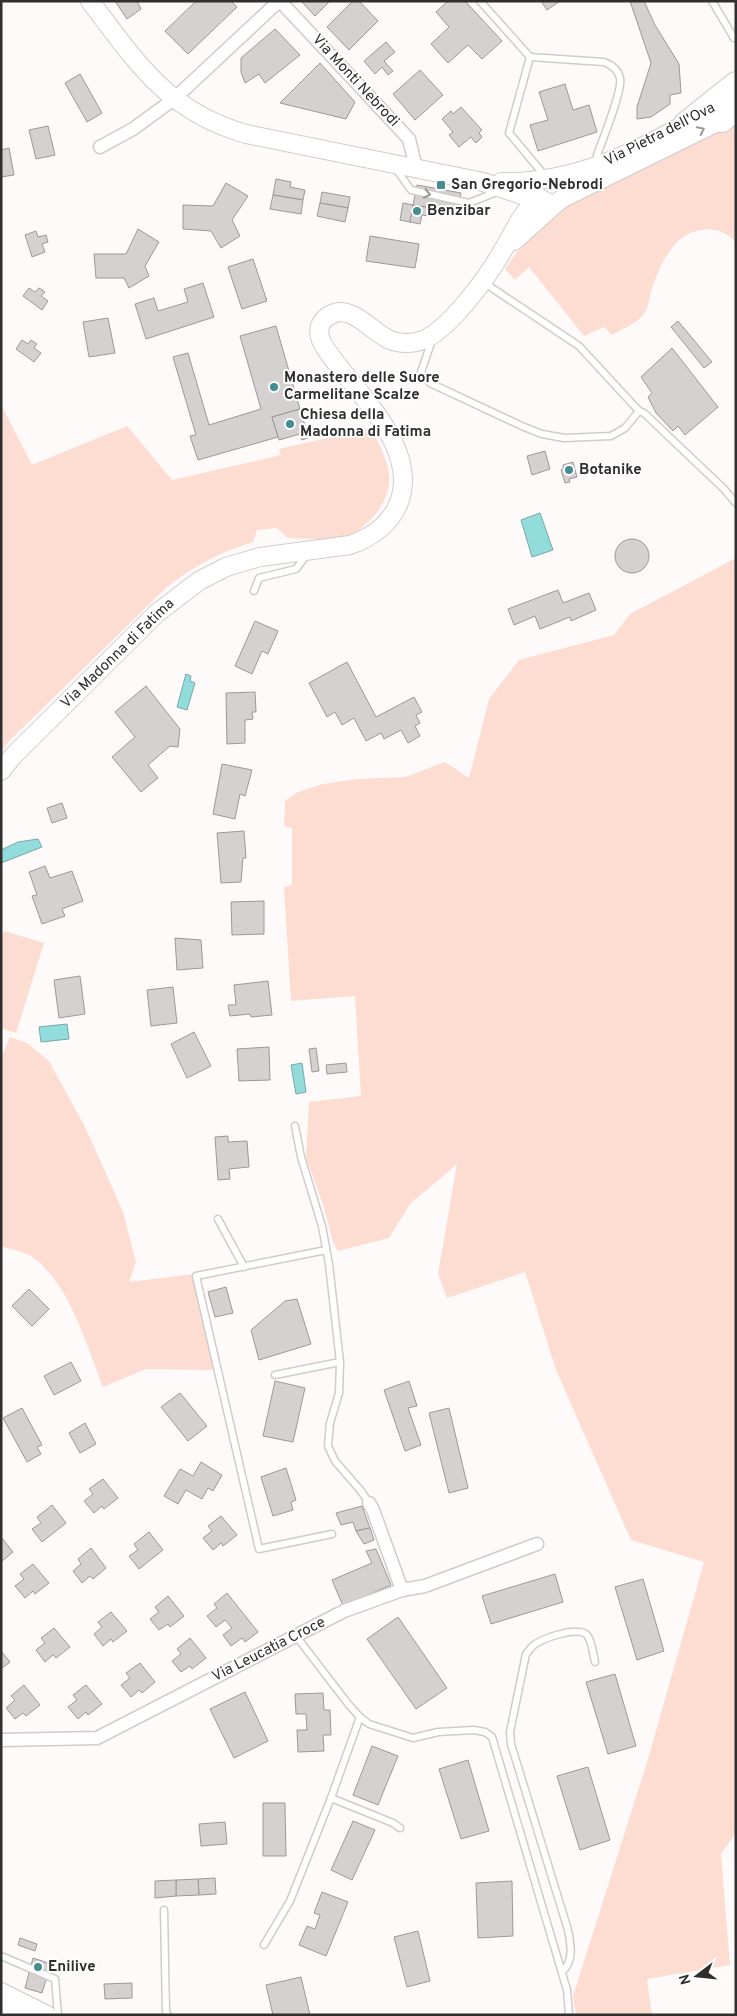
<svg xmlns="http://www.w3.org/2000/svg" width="737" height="2016" font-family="Overpass,sans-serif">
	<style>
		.green { fill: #fddcd2 }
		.water { fill: #93dcdc; stroke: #75a8a8 }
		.building { fill: #d4d1d0; stroke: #9d9998 }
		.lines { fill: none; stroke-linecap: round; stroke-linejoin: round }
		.service-casing { stroke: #d0cccb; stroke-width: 9 }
		.minor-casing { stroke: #d0cccb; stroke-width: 15 }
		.secondary-casing { stroke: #d0cccb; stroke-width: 20 }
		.motorway-casing { stroke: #d0cccb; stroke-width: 26 }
		.service { stroke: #fff; stroke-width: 6 }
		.minor { stroke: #fff; stroke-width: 12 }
		.secondary { stroke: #fff; stroke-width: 18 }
		.motorway { stroke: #fff; stroke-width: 24 }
		.oneway { stroke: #989797 }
		.poi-dot { fill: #458d8e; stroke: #fff; stroke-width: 2 }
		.labels { text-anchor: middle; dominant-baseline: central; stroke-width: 4; stroke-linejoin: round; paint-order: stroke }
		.street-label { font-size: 15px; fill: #302f2f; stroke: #fff }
		.poi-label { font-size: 15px; font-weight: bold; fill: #302f2f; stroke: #fff; text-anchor: start }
	</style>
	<rect width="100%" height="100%" fill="#fefaf9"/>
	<g class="green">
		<path d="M 736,121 L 736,242 C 725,232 716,227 701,230 C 672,234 659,267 651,292 C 649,299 648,309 644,314 C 636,324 622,329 612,335 L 604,327 L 584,336 L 529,267 L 515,280 L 505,269 L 517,252 L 540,229 L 575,201 Z"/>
		<path d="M 1,404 L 32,465 L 127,426 L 172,480 L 281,455 L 279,449 L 371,428 C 388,461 400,484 374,516 C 367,524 357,533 346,536 C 328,541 307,538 288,538 L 277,528 L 257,530 L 253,542 C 217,554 197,564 167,587 L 8,742 L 1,751 Z"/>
		<polygon points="736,558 736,1833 721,1854 730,1965 647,1979 651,2009 653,2015 576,2015 573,1996 648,1759 704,1562 631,1540 556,1370 525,1272 447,1298 438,1274 457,1164 410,1204 389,1238 338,1251 332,1239 323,1204 306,1158 309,1102 361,1096 355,996 291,1001 284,887 292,885 292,828 284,826 285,801 298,792 323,784 357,779 405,777 445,762 469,778 489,699 519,660 614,635 630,614"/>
		<polygon points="4,931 44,943 16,1033 1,1028 1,939"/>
		<path d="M 10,1037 L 27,1043 L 49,1061 L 86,1129 L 123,1212 L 136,1262 L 129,1282 L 194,1274 L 214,1370 L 146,1369 L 103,1387 C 87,1346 68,1280 31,1256 C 22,1251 10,1249 1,1246 L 1,1057 Z"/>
	</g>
	<g class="water">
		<polygon points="540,513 553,550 532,557 521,520"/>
		<polygon points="186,674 191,676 190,681 195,683 187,710 177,707"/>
		<polygon points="38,839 42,847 1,863 1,850 18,842"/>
		<polygon points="67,1024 69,1039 41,1042 39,1027"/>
		<polygon points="302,1063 306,1092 296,1094 291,1065"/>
	</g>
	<g class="building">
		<polygon points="115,1 137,1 141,9 127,19"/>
		<polygon points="196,1 231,1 237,7 188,54 165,31"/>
		<polygon points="301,1 330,1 315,16"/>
		<polygon points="353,1 359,1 378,21 349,50 327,27"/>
		<polygon points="448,1 465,1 502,41 482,59 468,45 448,63 431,44 449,27 436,12"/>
		<polygon points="541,1 560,1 547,10"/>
		<polygon points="630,1 644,1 655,25 679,64 681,93 670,95 670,104 651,117 637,119 637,107 651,63"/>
		<polygon points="275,29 300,55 265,83 259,74 245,83 241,72 241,58"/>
		<polygon points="386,42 395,52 384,61 393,71 388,75 382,67 375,74 364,61"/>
		<polygon points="320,63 355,102 346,119 280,103"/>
		<polygon points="420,70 443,95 415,120 393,94"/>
		<polygon points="80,74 102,113 87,122 65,83"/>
		<polygon points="565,84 573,110 589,105 597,132 538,151 530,125 548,120 539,92"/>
		<polygon points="461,107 482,130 479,133 482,137 476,143 471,137 459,147 449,135 453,132 442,119 451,111 453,114"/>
		<polygon points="48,126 55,155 36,159 29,130"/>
		<polygon points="9,148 14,175 1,177 1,150"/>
		<polygon points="276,179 291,182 290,187 305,190 303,200 273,195"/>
		<polygon points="226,183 248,196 232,220 240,236 221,248 211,231 183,229 183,205 213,206"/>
		<polygon points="417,185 461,193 457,213 413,205"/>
		<polygon points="322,192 350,197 348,208 320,203"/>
		<polygon points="273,195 303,200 301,214 270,209"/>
		<polygon points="320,203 348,208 345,222 317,216"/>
		<polygon points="403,203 413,205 410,222 400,220"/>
		<polygon points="413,205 431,208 430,216 422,215 420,224 410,222"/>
		<polygon points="138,229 159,242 145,266 149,276 129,288 124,278 96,278 94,254 126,254"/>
		<polygon points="36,231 38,237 46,235 48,242 42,244 45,252 32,257 25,235"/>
		<polygon points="370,236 419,244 415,268 366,261"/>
		<polygon points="253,259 267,301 242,309 228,267"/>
		<polygon points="203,283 214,317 146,339 135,304 154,298 158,311 188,302 184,289"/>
		<polygon points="29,288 35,292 39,288 45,292 41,296 48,301 42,310 23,296"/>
		<polygon points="108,318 115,353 89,357 83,322"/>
		<polygon points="678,321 712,362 704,368 671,327"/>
		<polygon points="276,326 300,409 272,417 278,437 198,460 190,436 196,435 173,357 188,353 209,425 261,409 240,336"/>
		<polygon points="22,340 28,344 31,340 37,344 34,348 41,353 34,362 16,349"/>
		<polygon points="672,348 718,407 685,435 678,426 673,431 656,413 648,397 652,393 641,377"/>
		<polygon points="300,409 307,432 279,440 272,417"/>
		<polygon points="307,432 308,438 302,440 300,434"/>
		<polygon points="545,451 550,469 532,475 527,456"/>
		<polygon points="573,462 577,477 569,479 570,482 565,483 561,470 563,469 563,465"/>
		<circle cx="632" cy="556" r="17"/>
		<polygon points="558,590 563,603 589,593 596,610 571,621 570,617 540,629 535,616 514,625 508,609"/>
		<polygon points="255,621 278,631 268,654 262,651 252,674 235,666"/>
		<polygon points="347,662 376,717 414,697 422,712 416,715 420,723 415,726 420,736 408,743 401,730 384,739 381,733 366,741 354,718 342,725 335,712 327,717 309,683"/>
		<polygon points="146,686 180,729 178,747 170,746 148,765 158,778 141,792 112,757 135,737 115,712"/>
		<polygon points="255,692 256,712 252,712 253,719 245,720 245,743 227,744 226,693"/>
		<polygon points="222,764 252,770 245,796 240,794 235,819 213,814"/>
		<polygon points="62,803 67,818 52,823 47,808"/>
		<polygon points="244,831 246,858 243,858 241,882 221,883 217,833"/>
		<polygon points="45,866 50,878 72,871 83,901 62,909 65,916 42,924 32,896 37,895 29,872"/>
		<polygon points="264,901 264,934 232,935 231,902"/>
		<polygon points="175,938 201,940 203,968 177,970"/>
		<polygon points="80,976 85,1014 59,1018 54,980"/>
		<polygon points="268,981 272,1015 251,1017 250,1014 230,1016 228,1005 236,1005 234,985"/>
		<polygon points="173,987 177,1023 151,1026 147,990"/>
		<polygon points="194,1032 211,1066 187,1078 171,1044"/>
		<polygon points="269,1047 270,1080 239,1081 237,1049"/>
		<polygon points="316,1048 319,1071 312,1072 309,1049"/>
		<polygon points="346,1063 347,1072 327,1074 326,1065"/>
		<polygon points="228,1136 228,1142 247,1141 249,1167 229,1169 230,1179 218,1180 215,1137"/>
		<polygon points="226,1287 233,1313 215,1317 208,1292"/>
		<polygon points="29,1289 49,1309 32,1326 12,1306"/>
		<polygon points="297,1299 311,1344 259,1360 251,1330 285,1301"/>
		<polygon points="71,1362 81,1381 54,1395 44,1376"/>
		<polygon points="275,1381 305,1388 293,1442 263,1436"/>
		<polygon points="409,1381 417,1406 408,1408 421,1445 405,1451 384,1390"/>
		<polygon points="180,1393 207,1426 188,1441 161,1407"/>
		<polygon points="22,1408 42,1445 37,1447 41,1454 27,1462 3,1418"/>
		<polygon points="449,1408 468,1488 449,1493 429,1413"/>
		<polygon points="85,1423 96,1444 80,1453 69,1433"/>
		<polygon points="201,1462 222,1475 213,1491 208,1488 202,1499 186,1490 178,1504 164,1496 180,1469 193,1476"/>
		<polygon points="286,1468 296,1500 291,1502 293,1510 273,1516 261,1477"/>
		<polygon points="103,1479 118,1498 104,1509 102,1506 94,1513 84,1501 93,1494 89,1489"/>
		<polygon points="52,1505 66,1523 42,1542 32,1529 41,1523 37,1517"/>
		<polygon points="362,1506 370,1528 356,1531 353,1522 341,1525 336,1513"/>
		<polygon points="221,1516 237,1535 223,1546 221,1543 213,1550 203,1538 212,1531 208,1526"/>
		<polygon points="370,1528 374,1540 364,1544 356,1531"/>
		<polygon points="149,1532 163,1550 139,1569 129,1556 138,1550 134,1544"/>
		<polygon points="1,1537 13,1552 1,1562"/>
		<polygon points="91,1548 106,1568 93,1579 90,1576 82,1583 73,1571 81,1564 78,1559"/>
		<polygon points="376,1549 391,1585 343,1606 332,1580 372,1563 366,1551"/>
		<polygon points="33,1564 49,1583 35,1594 33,1591 25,1598 15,1586 24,1579 20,1574"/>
		<polygon points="555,1574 563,1602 491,1624 482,1596"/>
		<polygon points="643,1579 664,1651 637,1660 615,1587"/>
		<polygon points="227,1593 258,1632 245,1642 242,1638 231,1646 223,1635 232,1628 225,1620 216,1627 207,1616 217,1608 214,1604"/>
		<polygon points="168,1596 184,1616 170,1627 168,1624 159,1630 150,1619 159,1612 155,1607"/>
		<polygon points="111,1612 127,1631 113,1642 111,1639 103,1646 94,1634 102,1627 98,1622"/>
		<polygon points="398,1617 447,1688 416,1709 367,1639"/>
		<polygon points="54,1628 70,1647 56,1658 53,1655 45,1662 36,1650 45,1643 41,1638"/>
		<polygon points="190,1638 206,1658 192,1669 190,1666 181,1672 172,1661 181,1654 177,1649"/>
		<polygon points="1,1651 10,1662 1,1669"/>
		<polygon points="140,1663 155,1682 142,1693 139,1690 131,1697 121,1685 130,1678 126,1673"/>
		<polygon points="615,1674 636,1746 608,1754 586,1682"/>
		<polygon points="24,1685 40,1705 26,1716 23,1713 15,1719 6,1708 15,1700 11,1696"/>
		<polygon points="86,1685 102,1704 88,1715 86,1712 78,1719 68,1707 77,1700 73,1695"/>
		<polygon points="245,1692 268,1741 234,1758 210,1709"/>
		<polygon points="323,1693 324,1710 330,1710 331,1735 323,1735 324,1751 298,1752 297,1730 307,1730 306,1714 296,1714 295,1694"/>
		<polygon points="372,1746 398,1756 378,1805 353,1795"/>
		<polygon points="468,1760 489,1831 461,1839 439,1769"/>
		<polygon points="588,1767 610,1840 580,1850 557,1776"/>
		<polygon points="263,1803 285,1803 286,1856 263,1856"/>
		<polygon points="353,1821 375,1830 352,1880 331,1870"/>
		<polygon points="225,1822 227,1844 201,1846 199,1824"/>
		<polygon points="215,1878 216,1894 199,1895 198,1879"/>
		<polygon points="198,1879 199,1895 176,1896 176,1880"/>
		<polygon points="176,1880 176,1896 155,1898 155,1881"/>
		<polygon points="512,1881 513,1936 478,1938 476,1883"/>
		<polygon points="322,1892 348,1902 326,1956 299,1945 307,1926 315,1929 320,1915 314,1913"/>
		<polygon points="418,1931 430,1981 407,1987 394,1937"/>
		<polygon points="20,1938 37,1944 35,1951 18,1945"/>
		<polygon points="33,1958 51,1964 42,1993 25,1988"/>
		<polygon points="301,1977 310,2015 273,2015 266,1985"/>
		<polygon points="132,1983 132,1998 105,1999 104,1984"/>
	</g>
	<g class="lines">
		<g class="service-casing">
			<g id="service">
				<polyline points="480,1 530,57 509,133 545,176"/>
				<polyline points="712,1 734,38"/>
				<path d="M 530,57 L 604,62 C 612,65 618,69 620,78 C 623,90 602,141 597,155 L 597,163"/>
				<polyline points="396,169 411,190 469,203 499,191"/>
				<polyline points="483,282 579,346 639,411"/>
				<polyline points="432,340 421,372 430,383 524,427 542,434 564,438 611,436 625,428 639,411 644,413 724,489 736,503"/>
				<polyline points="254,591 259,578 296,569 308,553"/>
				<polyline points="295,1126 301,1157 322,1226 329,1264 340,1362 339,1393 330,1423 328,1446 335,1461 361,1491 369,1503"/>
				<polyline points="218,1219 244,1267"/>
				<polyline points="326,1250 196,1276 259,1549 332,1534"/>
				<polyline points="275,1375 340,1362"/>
				<polyline points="296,1636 349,1705 360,1717 369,1724 413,1738 438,1732 474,1730 485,1732 492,1737 567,1990 569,2015"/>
				<polyline points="331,1798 393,1823 400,1828"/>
				<polyline points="164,1910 166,2013 168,2015"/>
				<polyline points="264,1945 290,1901 331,1798 360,1717"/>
				<polyline points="1,1956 55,1979 58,2015"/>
				<path d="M 562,1972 C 574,1961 571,1945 568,1930 L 511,1744 L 510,1732 L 526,1654 C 529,1651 531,1647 534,1645 C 543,1638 578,1626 587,1635 C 592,1641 593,1654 595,1662"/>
			</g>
		</g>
		<g class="minor-casing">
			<g id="minor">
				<polyline points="280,1 409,139 416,168"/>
				<polyline points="100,147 133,129 174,99 279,1"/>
				<polyline points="369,1503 373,1510 402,1590"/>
				<polyline points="1,1740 97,1738 344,1611 402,1590 425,1586 537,1544"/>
			</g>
		</g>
		<g class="secondary-casing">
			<g id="secondary">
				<path d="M 90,1 C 137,63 168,112 246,134 L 483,182 L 522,195 L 540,198 L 550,204 L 555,204 L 563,198 L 732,115"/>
				<path d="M 501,182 C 572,184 635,153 696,118"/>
				<polyline points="514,241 555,204"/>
				<path d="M 1,771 L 13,756 L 157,613 L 199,581 L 226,567 L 260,557 L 350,545 C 370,538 389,525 398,505 C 420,453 365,401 336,363 C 329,353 316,340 320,326 C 322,321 326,317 330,315 C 352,303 371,332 390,340 C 400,344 413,344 423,340 C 450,329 489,275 503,250 C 516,229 520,213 540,198"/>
				<polyline points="1,1992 47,2015"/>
				<polyline points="1,2009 20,2015"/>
			</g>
		</g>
		<g class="motorway-casing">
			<g id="motorway">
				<polyline points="722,120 736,107"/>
				<polyline points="686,124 736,84"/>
			</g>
		</g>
		<use href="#service" class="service"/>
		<use href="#minor" class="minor"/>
		<use href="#secondary" class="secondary"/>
		<use href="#motorway" class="motorway"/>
	</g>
	<defs><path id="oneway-chevron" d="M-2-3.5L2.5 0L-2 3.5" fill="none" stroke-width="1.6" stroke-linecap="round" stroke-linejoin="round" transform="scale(1.25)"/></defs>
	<g class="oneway">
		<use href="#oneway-chevron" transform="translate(701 130) rotate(-26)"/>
		<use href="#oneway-chevron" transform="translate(427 194) rotate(12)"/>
	</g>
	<g class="poi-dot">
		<rect x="436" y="180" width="10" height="10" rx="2.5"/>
		<circle cx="417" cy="211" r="5"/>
		<circle cx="274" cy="387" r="5"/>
		<circle cx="290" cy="424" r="5"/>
		<circle cx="569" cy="470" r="5"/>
		<circle cx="38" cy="1967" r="5"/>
	</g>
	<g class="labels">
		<g class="street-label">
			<text transform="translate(355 81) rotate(47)">Via Monti Nebrodi</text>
			<text transform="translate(660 135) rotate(-27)">Via Pietra dell'Ova</text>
			<text transform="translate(118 654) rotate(-44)">Via Madonna di Fatima</text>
			<text transform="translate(269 1650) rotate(-27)">Via Leucatia Croce</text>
		</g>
		<g class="poi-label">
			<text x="451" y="185">San Gregorio-Nebrodi</text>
			<text x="427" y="211">Benzibar</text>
			<text x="284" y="378">Monastero delle Suore<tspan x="284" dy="17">Carmelitane Scalze</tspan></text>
			<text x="300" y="415">Chiesa della<tspan x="300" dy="17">Madonna di Fatima</tspan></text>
			<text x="579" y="470">Botanike</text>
			<text x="48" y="1967">Enilive</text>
		</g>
	</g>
	<rect width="737" height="2016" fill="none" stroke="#302f2f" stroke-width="5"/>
	<g transform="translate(697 1976) rotate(254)" stroke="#ffffff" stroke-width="4" paint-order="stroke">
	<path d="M0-4L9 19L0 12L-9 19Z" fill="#302f2f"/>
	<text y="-8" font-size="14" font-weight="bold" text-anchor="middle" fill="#302f2f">N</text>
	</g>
</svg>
